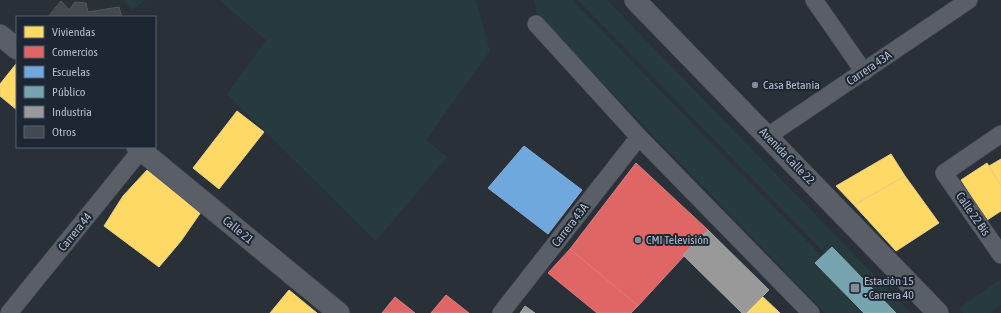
<svg xmlns="http://www.w3.org/2000/svg" width="1001" height="313" font-family="'Asap Condensed',sans-serif">
	<style>
		.green { fill: #273a3e }
		.homes { fill: #ffd966; stroke: #e8d084 }
		.shops { fill: #e06666; stroke: #d38084 }
		.schools { fill: #6fa8dc; stroke: #84aed6 }
		.public { fill: #76a5af; stroke: #89acb7 }
		.industry { fill: #999; stroke: #a1a4a7 }
		.building { fill: #444950; stroke: #52575f }
		.lines { fill: none; stroke-linecap: round; stroke-linejoin: round }
		.minor-casing { stroke: #484c53; stroke-width: 18 }
		.tertiary-casing { stroke: #484c53; stroke-width: 22 }
		.minor { stroke: #5a5e66; stroke-width: 17 }
		.tertiary { stroke: #5a5e66; stroke-width: 21 }
		.poi-dot { fill: #848b96; stroke: #1d2633; stroke-width: 1.5 }
		.labels { text-anchor: middle; dominant-baseline: central; stroke-width: 4; stroke-linejoin: round; paint-order: stroke }
		.street-label { font-size: 12px; fill: #b4bcc9; stroke: #1d2633 }
		.poi-label { font-size: 12px; fill: #b4bcc9; stroke: #1d2633; text-anchor: start }
	</style>
	<rect width="100%" height="100%" fill="#2a3038"/>
	<g class="green">
		<polygon points="123,0 146,0 132,10"/>
		<polygon points="219,0 476,0 490,51 426,140 447,157 376,241 227,94 266,40"/>
		<polygon points="534,0 572,0 877,313 825,313 538,16"/>
		<polygon points="578,0 607,0 911,313 883,313"/>
		<polygon points="1001,279 1001,305 990,313 963,313 959,308"/>
	</g>
	<g class="homes">
		<polygon points="16,64 17,65 17,110 0,96 0,84"/>
		<polygon points="237,111 264,132 219,189 193,168"/>
		<polygon points="891,154 905,176 854,205 836,186"/>
		<polygon points="1001,159 1001,186 989,166"/>
		<polygon points="987,163 1001,186 1001,211 987,220 961,180"/>
		<polygon points="147,170 201,212 181,241 159,267 104,226 123,196"/>
		<polygon points="905,176 939,223 896,251 854,205"/>
		<polygon points="289,290 317,313 270,313"/>
		<polygon points="762,296 780,313 746,313"/>
	</g>
	<g class="shops">
		<polygon points="636,163 708,230 638,306 570,249"/>
		<polygon points="570,249 638,306 631,313 597,313 548,273"/>
		<polygon points="446,295 469,313 431,313"/>
		<polygon points="395,297 415,313 382,313"/>
	</g>
	<polygon class="schools" points="524,146 582,190 548,234 488,188"/>
	<polygon class="public" points="832,247 896,313 864,313 815,263"/>
	<g class="industry">
		<polygon points="708,230 769,290 746,313 742,313 683,255"/>
		<polygon points="525,306 535,313 520,313"/>
	</g>
	<polygon class="building" points="61,1 69,10 75,2 86,3 88,12 119,7 122,17 48,17"/>
	<g class="lines">
		<g class="minor-casing">
			<g id="minor">
				<polyline points="814,0 864,72"/>
				<polyline points="536,24 639,137 811,313"/>
				<polyline points="1001,134 944,173 1001,255"/>
				<polyline points="768,136 969,0"/>
				<polyline points="9,313 141,150"/>
				<polyline points="501,313 639,137"/>
			</g>
		</g>
		<g class="tertiary-casing">
			<g id="tertiary">
				<polyline points="635,0 938,313"/>
				<polyline points="0,35 17,49"/>
				<polyline points="137,147 339,313"/>
			</g>
		</g>
		<use href="#minor" class="minor"/>
		<use href="#tertiary" class="tertiary"/>
	</g>
	<g class="poi-dot">
		<circle cx="755" cy="85" r="4"/>
		<circle cx="638" cy="240" r="4"/>
		<rect x="850" y="283" width="10" height="10" rx="2"/>
	</g>
	<g class="labels">
		<g class="street-label">
			<text transform="translate(869 68) rotate(-34)">Carrera 43A</text>
			<text transform="translate(787 156) rotate(46)">Avenida Calle 22</text>
			<text transform="translate(973 214) rotate(55)">Calle 22 Bis</text>
			<text transform="translate(570 225) rotate(-52)">Carrera 43A</text>
			<text transform="translate(238 230) rotate(39)">Calle 21</text>
			<text transform="translate(75 232) rotate(-51)">Carrera 44</text>
		</g>
		<g class="poi-label">
			<text x="763" y="85">Casa Betania</text>
			<text x="646" y="240">CMI Televisión</text>
			<text x="864" y="281">Estación 15<tspan x="864" dy="14">- Carrera 40</tspan></text>
		</g>
	</g>
	<rect x="16" y="16" width="140" height="132" fill="#1d2633" stroke="#59626f"/>
	<rect x="24" y="26" width="20" height="12" fill="#ffd966" stroke="#59626f"/>
	<text x="52" y="36" font-size="12" fill="#b4bcc9">Viviendas</text>
	<rect x="24" y="46" width="20" height="12" fill="#e06666" stroke="#59626f"/>
	<text x="52" y="56" font-size="12" fill="#b4bcc9">Comercios</text>
	<rect x="24" y="66" width="20" height="12" fill="#6fa8dc" stroke="#59626f"/>
	<text x="52" y="76" font-size="12" fill="#b4bcc9">Escuelas</text>
	<rect x="24" y="86" width="20" height="12" fill="#76a5af" stroke="#59626f"/>
	<text x="52" y="96" font-size="12" fill="#b4bcc9">Público</text>
	<rect x="24" y="106" width="20" height="12" fill="#999999" stroke="#59626f"/>
	<text x="52" y="116" font-size="12" fill="#b4bcc9">Industria</text>
	<rect x="24" y="126" width="20" height="12" fill="#444950" stroke="#59626f"/>
	<text x="52" y="136" font-size="12" fill="#b4bcc9">Otros</text>
</svg>
